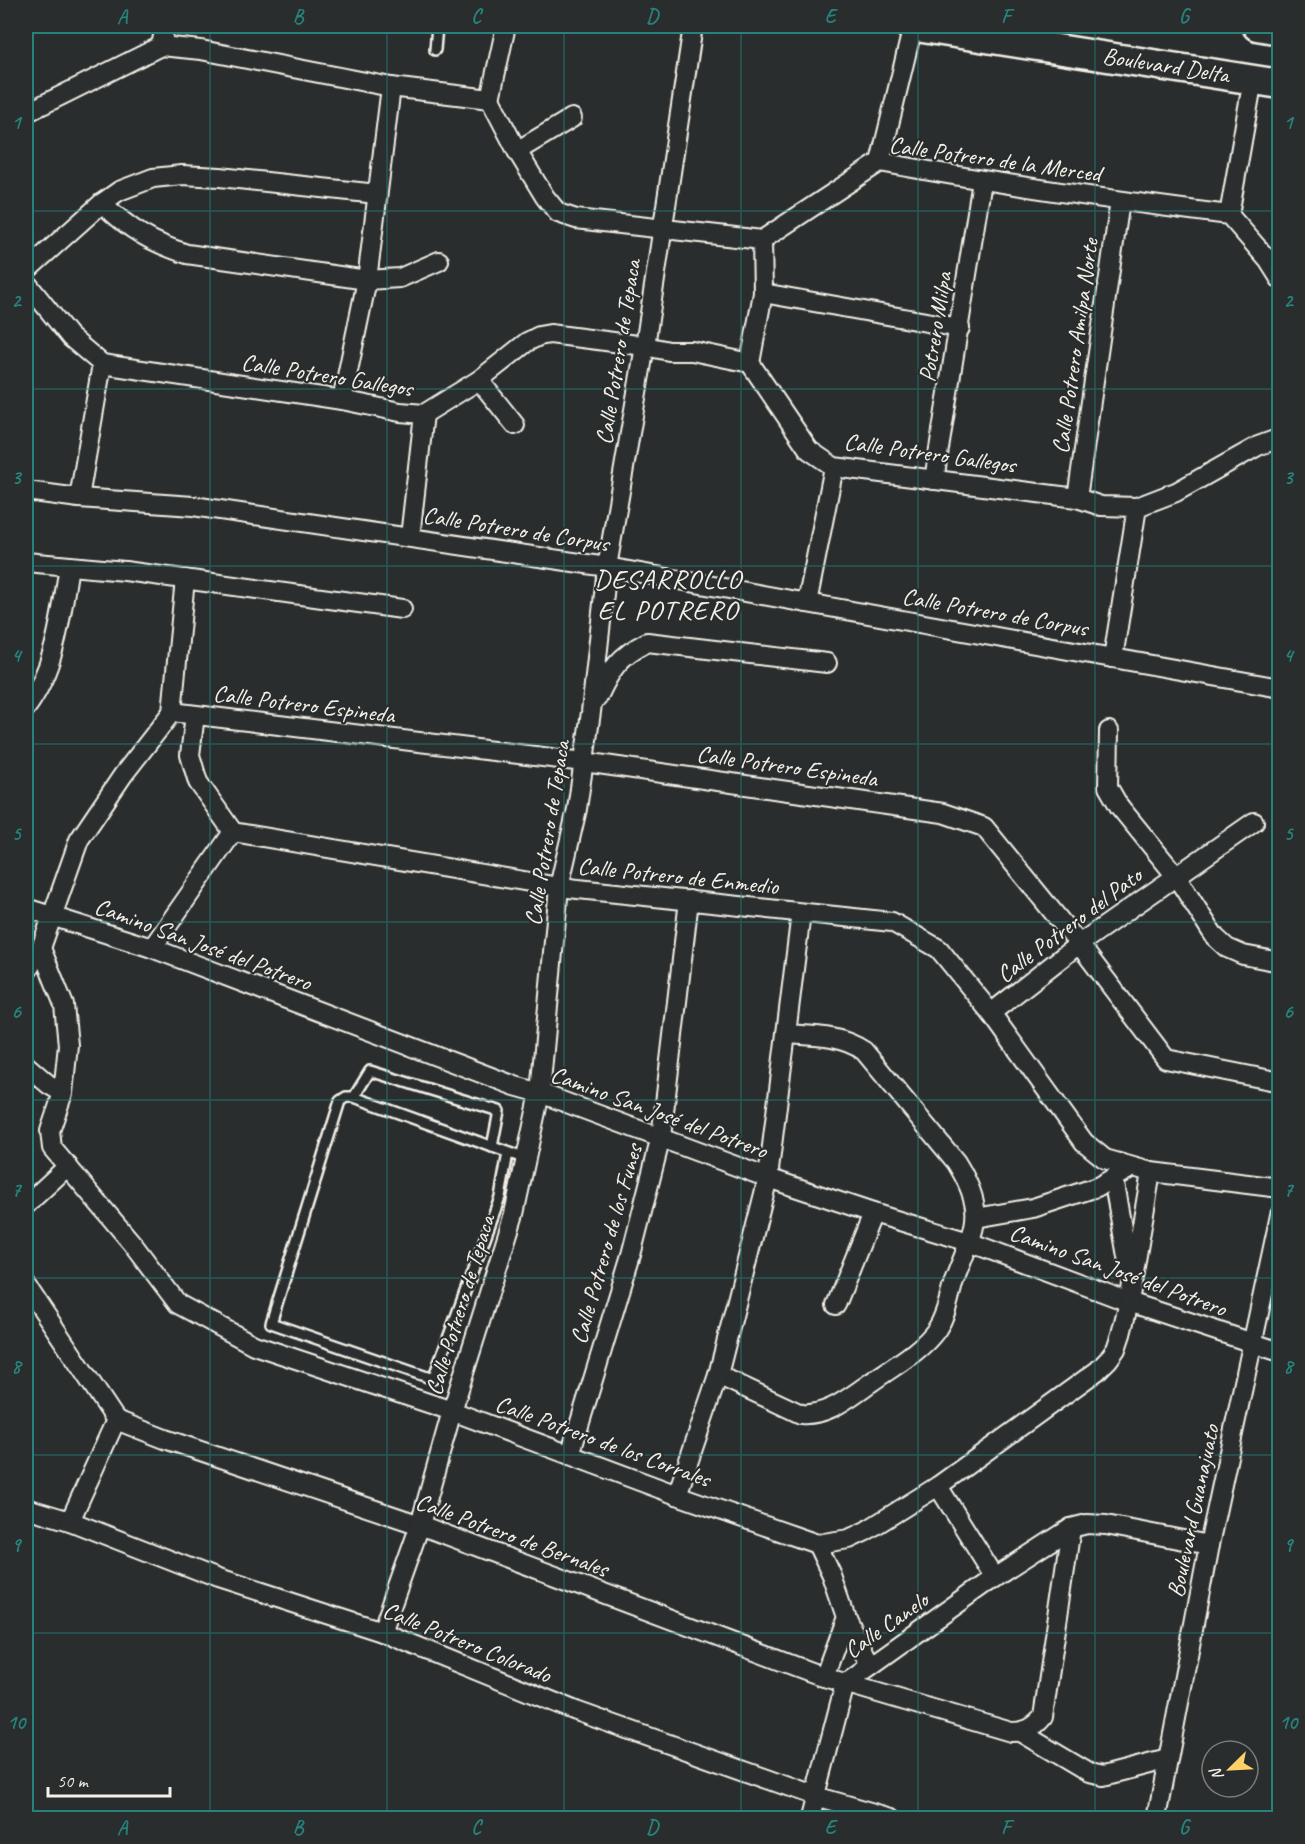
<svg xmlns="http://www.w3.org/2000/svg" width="1305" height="1844" font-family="Caveat,sans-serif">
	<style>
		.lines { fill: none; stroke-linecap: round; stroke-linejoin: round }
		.lane-casing { stroke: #f4f1e8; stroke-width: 14 }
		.street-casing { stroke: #f4f1e8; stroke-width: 22 }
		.primary-casing { stroke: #f4f1e8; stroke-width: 33 }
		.lane { stroke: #2a2d2e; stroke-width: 9 }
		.street { stroke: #2a2d2e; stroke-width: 18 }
		.primary { stroke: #2a2d2e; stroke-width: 28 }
		.grid { fill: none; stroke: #26827a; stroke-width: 1.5; stroke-opacity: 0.55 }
		.labels { text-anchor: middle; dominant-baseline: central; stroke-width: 4.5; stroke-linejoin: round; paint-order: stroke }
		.street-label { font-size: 24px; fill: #f4f1e8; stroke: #2a2d2e }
		.quarter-label { font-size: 27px; letter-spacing: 1.5px; fill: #f4f1e8; stroke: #2a2d2e }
		.neatline { fill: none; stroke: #26827a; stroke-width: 2 }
		.grid-label { font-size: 20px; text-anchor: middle; font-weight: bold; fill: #26827a }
	</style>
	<rect width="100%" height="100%" fill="#2a2d2e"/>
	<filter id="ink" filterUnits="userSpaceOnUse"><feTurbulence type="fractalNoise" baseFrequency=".0167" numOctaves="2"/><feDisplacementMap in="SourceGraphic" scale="12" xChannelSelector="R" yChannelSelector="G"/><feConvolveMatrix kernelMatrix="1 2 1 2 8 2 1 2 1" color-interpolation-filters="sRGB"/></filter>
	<g filter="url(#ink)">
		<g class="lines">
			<g class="lane-casing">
				<g id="lane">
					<polyline points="435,50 437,26"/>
					<polyline points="354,1097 370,1071 499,1111 492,1147"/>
					<polyline points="508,1153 500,1197 433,1379 271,1323 340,1101 346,1097 354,1097 526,1159"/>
				</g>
			</g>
			<g class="street-casing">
				<g id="street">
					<polyline points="161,46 165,26"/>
					<polyline points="490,99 506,26"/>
					<path d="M 26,113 L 161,46 L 201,50 L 391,87 L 490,99 L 517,151 L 545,197 L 558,213 L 576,219 L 762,240 L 880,162 C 996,184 1112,200 1229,215 L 1268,260 L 1280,279"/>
					<polyline points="517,151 572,118"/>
					<polyline points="880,162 913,26"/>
					<path d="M 102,203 C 130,230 150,242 187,254 L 367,280 L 400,278 L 439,261"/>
					<polyline points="1229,215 1253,79"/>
					<polyline points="26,271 102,203 119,191 153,178 182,175 220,177 377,194"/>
					<polyline points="26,282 70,337 102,364 342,400 400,412 424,414 479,380 527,342 539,336 550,334 645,346 669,351 692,351 750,363 809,450 834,467 1077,498 1101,506 1137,507 1176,492 1258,446 1280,438"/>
					<polyline points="763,293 960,328"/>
					<polyline points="750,363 763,293 762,240"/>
					<polyline points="479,380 515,425"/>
					<polyline points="342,400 367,280 391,87"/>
					<polyline points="934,480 982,181"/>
					<polyline points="26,491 79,498 193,506 607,567 1280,688"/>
					<polyline points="79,498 102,364"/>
					<polyline points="1077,498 1120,201"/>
					<polyline points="410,537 424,414"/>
					<polyline points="26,562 125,571 402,609"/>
					<polyline points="807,603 834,467"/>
					<polyline points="1113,658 1137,507"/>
					<path d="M 598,697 C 611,669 619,656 647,642 L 827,663"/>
					<path d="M 26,708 C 56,668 61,615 69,566"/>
					<polyline points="172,712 584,762 943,813 984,827 1079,944 1166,1059 1280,1082"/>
					<polyline points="195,715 190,755 198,782 233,832"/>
					<polyline points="1109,731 1108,787 1119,806 1176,876 1215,937 1227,948 1243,955 1280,962"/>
					<polyline points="233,832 559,887 892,922 939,949 991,1013 1084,1142 1105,1159 1151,1172 1280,1188"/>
					<polyline points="26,908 152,948 515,1086 540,1093 768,1178 873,1213 969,1242 1129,1302 1280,1352"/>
					<polyline points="41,948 64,1005 68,1045 63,1093 50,1131 52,1148 132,1243 178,1304 254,1345 452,1411 677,1495 817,1544 849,1539 866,1531 938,1486 1097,1371 1108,1360 1116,1349 1121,1334 1129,1302 1151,1172"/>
					<polyline points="152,948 233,832"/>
					<polyline points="26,973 41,948 79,840 123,775 172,712 185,579"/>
					<polyline points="991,1013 1079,944 1254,822"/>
					<polyline points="26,1065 48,1084 63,1093"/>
					<polyline points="1113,1178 1130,1273"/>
					<polyline points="26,1205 68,1166"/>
					<polyline points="976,1218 1033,1208 1097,1187 1131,1168"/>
					<path d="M 26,1285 L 116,1420 L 165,1439 L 420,1525 L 824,1677 L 1011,1732 C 1025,1732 1034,1728 1043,1717 L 1071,1528"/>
					<polyline points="836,1305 873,1213"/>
					<path d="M 718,1375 L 801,1414 C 828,1416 848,1398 870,1383 C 892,1367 921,1352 937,1329 C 947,1314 949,1297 954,1281 C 974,1227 989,1215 956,1162 L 864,1051 C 841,1035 813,1036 786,1034"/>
					<polyline points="570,1455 631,1255 661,1137 689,900"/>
					<polyline points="938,1486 995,1577"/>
					<polyline points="677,1495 718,1375 768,1178 801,913"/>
					<polyline points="26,1508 70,1521 218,1579 382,1632 576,1711 815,1796 892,1818"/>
					<polyline points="70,1521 116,1420"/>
					<polyline points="817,1544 832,1576 846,1617 824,1677"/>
					<polyline points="846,1617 870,1666"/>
					<polyline points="382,1632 420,1525 452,1411 514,1214 540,1093 559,887 577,809 591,712 607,567 645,346 693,26"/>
					<polyline points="1020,1732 1089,1773 1103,1776 1168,1759"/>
					<polyline points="810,1818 845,1684 995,1577 1071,1528 1087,1524 1106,1525 1209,1545"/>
					<polyline points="1157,1818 1209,1545 1280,1215"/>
				</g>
			</g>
			<g class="primary-casing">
				<g id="primary">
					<polyline points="910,26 1280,84"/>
					<polyline points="1257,26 1280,30"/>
				</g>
			</g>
			<use href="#lane" class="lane"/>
			<use href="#street" class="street"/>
			<use href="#primary" class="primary"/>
		</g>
	</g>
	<path class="grid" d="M 210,26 L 210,1818M 387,26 L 387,1818M 564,26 L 564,1818M 741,26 L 741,1818M 918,26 L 918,1818M 1095,26 L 1095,1818M 26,211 L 1280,211M 26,389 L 1280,389M 26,566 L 1280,566M 26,744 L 1280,744M 26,922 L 1280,922M 26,1100 L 1280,1100M 26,1278 L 1280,1278M 26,1455 L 1280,1455M 26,1633 L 1280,1633"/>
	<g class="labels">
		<g class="street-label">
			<text transform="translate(1166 65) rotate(9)">Boulevard Delta</text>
			<text transform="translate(995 159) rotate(8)">Calle Potrero de la Merced</text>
			<text transform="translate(935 327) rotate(-81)">Potrero Milpa</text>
			<text transform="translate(1075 346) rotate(-82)">Calle Potrero Amilpa Norte</text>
			<text transform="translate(618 352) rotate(-81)">Calle Potrero de Tepaca</text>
			<text transform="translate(327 375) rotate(9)">Calle Potrero Gallegos</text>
			<text transform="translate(930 453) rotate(8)">Calle Potrero Gallegos</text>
			<text transform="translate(516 529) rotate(9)">Calle Potrero de Corpus</text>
			<text transform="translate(995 612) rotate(10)">Calle Potrero de Corpus</text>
			<text transform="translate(304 704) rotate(7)">Calle Potrero Espineda</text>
			<text transform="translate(787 766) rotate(8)">Calle Potrero Espineda</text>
			<text transform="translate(547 833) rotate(-81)">Calle Potrero de Tepaca</text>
			<text transform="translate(678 876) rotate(6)">Calle Potrero de Enmedio</text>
			<text transform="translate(1069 925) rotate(-37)">Calle Potrero del Pato</text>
			<text transform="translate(203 944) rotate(20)">Camino San José del Potrero</text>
			<text transform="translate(659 1112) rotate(20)">Camino San José del Potrero</text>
			<text transform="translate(606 1244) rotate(-74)">Calle Potrero de los Funes</text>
			<text transform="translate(1118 1270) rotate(20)">Camino San José del Potrero</text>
			<text transform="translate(460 1305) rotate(-73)">Calle Potrero de Tepaca</text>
			<text transform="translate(603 1441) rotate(20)">Calle Potrero de los Corrales</text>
			<text transform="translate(1193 1511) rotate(-78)">Boulevard Guanajuato</text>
			<text transform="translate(512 1535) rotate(20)">Calle Potrero de Bernales</text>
			<text transform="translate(886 1625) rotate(-35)">Calle Canelo</text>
			<text transform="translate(467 1642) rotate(22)">Calle Potrero Colorado</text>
		</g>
		<g class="quarter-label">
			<text x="668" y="579">DESARROLLO<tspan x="668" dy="31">EL POTRERO</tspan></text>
		</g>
	</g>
	<rect width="1305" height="1844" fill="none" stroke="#2a2d2e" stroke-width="66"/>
	<g transform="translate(1230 1769) rotate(246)"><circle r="28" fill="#2a2d2e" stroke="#7b7b78" stroke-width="1.5"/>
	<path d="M0-4.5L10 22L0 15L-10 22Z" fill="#ffd166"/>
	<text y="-9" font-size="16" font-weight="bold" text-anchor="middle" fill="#f4f1e8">N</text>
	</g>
	<path d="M48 1787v9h122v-9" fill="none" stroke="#f4f1e8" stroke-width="3"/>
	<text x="57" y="1787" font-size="18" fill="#f4f1e8" stroke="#2a2d2e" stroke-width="4.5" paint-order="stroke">50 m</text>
	<rect x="33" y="33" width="1239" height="1778" class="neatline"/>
	<g class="grid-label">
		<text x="122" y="23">A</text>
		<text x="298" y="23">B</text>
		<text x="476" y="23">C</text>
		<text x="652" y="23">D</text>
		<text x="830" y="23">E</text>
		<text x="1006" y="23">F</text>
		<text x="1184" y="23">G</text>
		<text x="16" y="129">1</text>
		<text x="1288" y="129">1</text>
		<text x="16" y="307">2</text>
		<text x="1288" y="307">2</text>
		<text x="16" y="484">3</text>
		<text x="1288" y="484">3</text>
		<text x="16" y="662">4</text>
		<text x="1288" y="662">4</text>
		<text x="16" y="840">5</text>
		<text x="1288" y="840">5</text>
		<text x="16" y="1018">6</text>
		<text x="1288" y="1018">6</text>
		<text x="16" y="1196">7</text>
		<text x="1288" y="1196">7</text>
		<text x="16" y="1373">8</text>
		<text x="1288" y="1373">8</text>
		<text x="16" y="1551">9</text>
		<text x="1288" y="1551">9</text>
		<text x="16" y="1729">10</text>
		<text x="1288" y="1729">10</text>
		<text x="122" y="1834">A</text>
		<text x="298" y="1834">B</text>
		<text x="476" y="1834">C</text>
		<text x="652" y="1834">D</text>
		<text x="830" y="1834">E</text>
		<text x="1006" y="1834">F</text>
		<text x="1184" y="1834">G</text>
	</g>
</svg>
